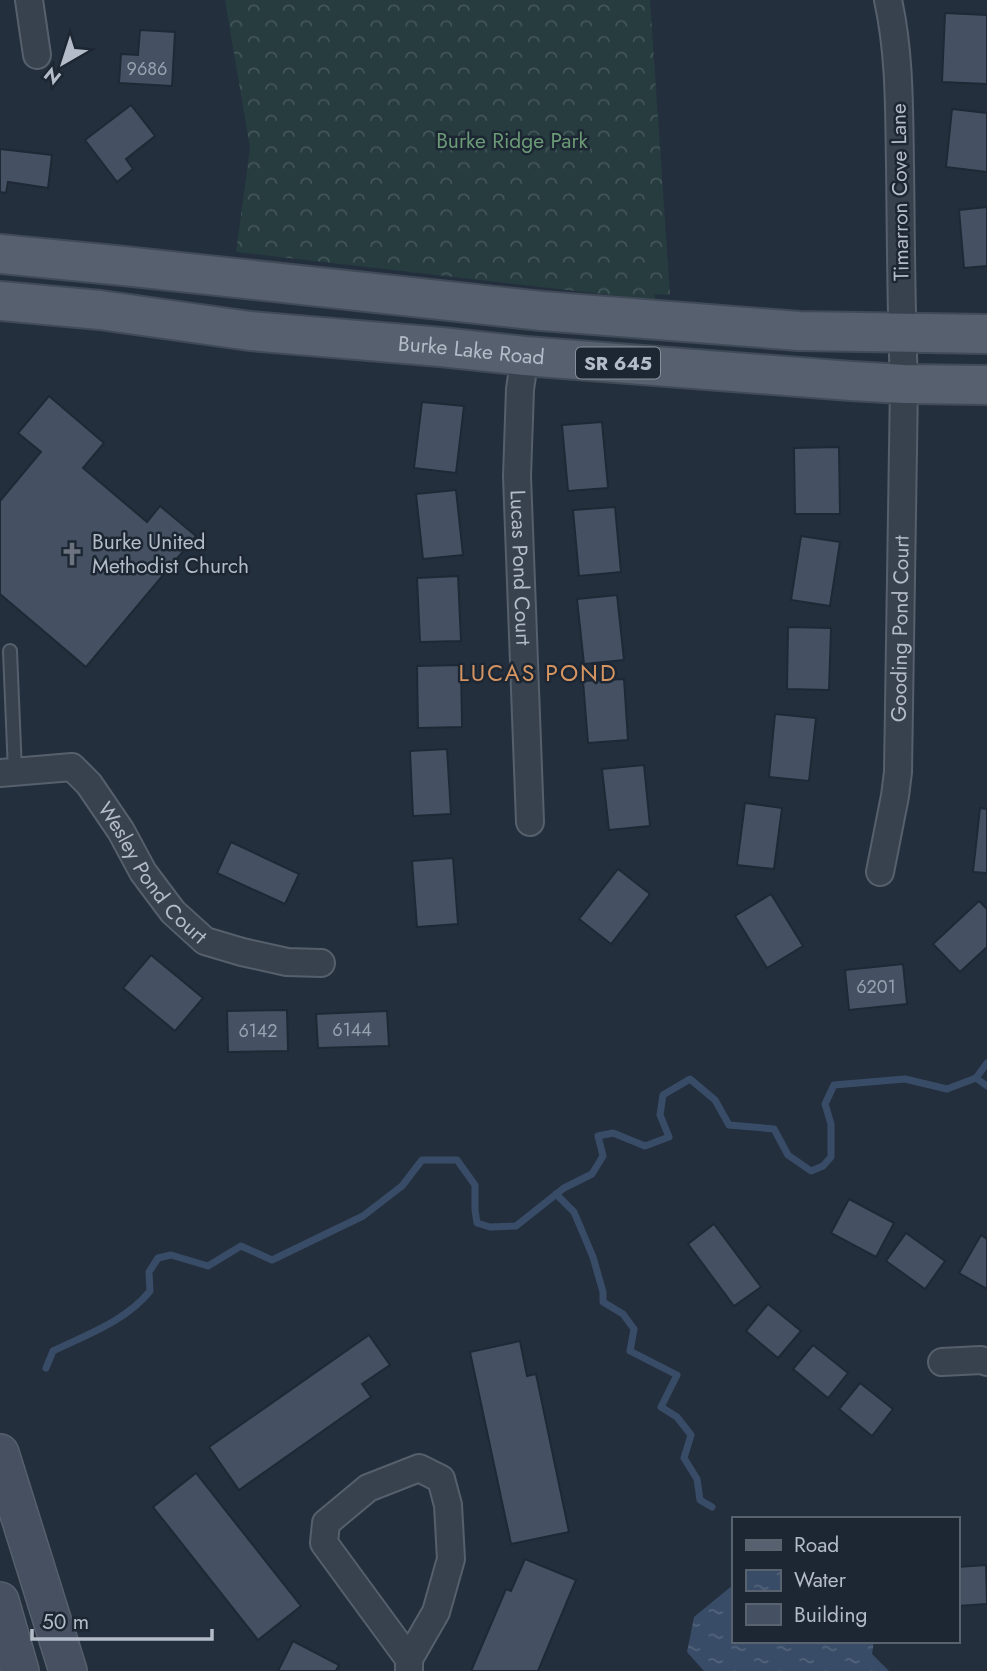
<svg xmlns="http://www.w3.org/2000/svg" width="987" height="1671" font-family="Jost,sans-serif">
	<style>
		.forest { fill: url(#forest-crowns) }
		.water { fill: url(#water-ripples) }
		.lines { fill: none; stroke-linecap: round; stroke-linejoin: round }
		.stream { stroke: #394c67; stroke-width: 7 }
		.building { fill: #455162; stroke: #1f2835; stroke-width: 2 }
		.lane-casing { stroke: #565f6c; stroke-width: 16 }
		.street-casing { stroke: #565f6c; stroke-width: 30 }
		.secondary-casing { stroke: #565f6c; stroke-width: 40 }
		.primary-casing { stroke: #414a57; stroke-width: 42 }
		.lane { stroke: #38414e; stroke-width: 12 }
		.street { stroke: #38414e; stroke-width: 26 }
		.secondary { stroke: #465061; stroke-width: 37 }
		.primary { stroke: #56606e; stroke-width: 38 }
		.labels { text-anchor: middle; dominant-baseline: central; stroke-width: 5; stroke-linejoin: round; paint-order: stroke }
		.number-label { font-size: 18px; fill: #98a1af }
		.shield { fill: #1d2633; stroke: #878f9c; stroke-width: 2 }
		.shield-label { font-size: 19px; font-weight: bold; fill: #b4bcc9 }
		.park-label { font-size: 21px; fill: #6b9a76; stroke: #1d2633 }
		.street-label { font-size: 21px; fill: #b4bcc9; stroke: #1d2633 }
		.poi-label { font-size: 21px; fill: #b4bcc9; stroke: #1d2633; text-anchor: start }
		.neighbourhood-label { font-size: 23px; letter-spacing: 2px; fill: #d59563; stroke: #1d2633 }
	</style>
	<defs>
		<pattern id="forest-crowns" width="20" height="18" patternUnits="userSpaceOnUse" patternTransform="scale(1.75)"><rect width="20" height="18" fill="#263c3f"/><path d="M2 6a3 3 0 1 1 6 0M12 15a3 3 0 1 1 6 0" fill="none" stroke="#435659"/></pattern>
		<pattern id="water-ripples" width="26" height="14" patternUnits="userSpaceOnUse" patternTransform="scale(1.75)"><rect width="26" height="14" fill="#394c67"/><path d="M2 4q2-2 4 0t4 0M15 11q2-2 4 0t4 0" fill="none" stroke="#53647b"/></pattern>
	</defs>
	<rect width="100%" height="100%" fill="#242f3e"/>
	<polygon class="forest" points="225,0 650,0 670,295 655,294 654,300 236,252 250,148"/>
	<polygon class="water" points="733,1585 733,1641 874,1641 872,1654 889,1671 704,1671 687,1652 694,1617"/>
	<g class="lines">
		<g class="stream">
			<polyline points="976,1078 987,1086"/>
			<polyline points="556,1194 574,1212 593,1257 603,1292 603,1302 623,1314 634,1329 630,1351 677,1375 661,1407 677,1417 691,1435 684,1458 697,1479 700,1500 712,1507"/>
			<path d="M 46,1368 L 53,1351 C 86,1335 126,1321 150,1291 L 149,1272 L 158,1258 L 171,1255 L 208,1266 L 241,1246 L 272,1260 L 363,1216 L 402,1186 L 422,1160 L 457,1160 L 475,1185 L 475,1210 L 477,1223 L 490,1227 L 516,1226 L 564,1188 L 592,1174 L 603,1156 L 598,1136 L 613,1133 L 645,1146 L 669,1137 L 660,1115 L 663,1095 L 690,1079 L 715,1100 L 729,1125 L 774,1129 L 788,1155 L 811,1171 L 823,1166 L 831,1157 L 831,1124 L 825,1104 L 834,1085 L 905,1079 L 947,1089 L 976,1078 L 987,1063"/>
		</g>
	</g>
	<g class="building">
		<polygon points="945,13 987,15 987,84 942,82"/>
		<polygon points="140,30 175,32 172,86 119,83 121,54 138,55"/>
		<polygon points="131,105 155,136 126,159 133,169 117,182 85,140"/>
		<polygon points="952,109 987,113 987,172 946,167"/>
		<polygon points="0,149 52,155 48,188 8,182 6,193 0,192"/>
		<polygon points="987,207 987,266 964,268 959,210"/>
		<polygon points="49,396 104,443 83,468 147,522 160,506 196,536 86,667 0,594 0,501 41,452 18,433"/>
		<polygon points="422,402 464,406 456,473 414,468"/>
		<polygon points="602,422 608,488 568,491 562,425"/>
		<polygon points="839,447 840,514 795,514 794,448"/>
		<polygon points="456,490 463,555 423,559 416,494"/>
		<polygon points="615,507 621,572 579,576 573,510"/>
		<polygon points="801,536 840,542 830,606 791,600"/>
		<polygon points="458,576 461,641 420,642 417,578"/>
		<polygon points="617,595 624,660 584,664 577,599"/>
		<polygon points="788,627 831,628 829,690 787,689"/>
		<polygon points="461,665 462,727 418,728 417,666"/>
		<polygon points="624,679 628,740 588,743 583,681"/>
		<polygon points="775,714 816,718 809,781 769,777"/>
		<polygon points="447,749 451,814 413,816 410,751"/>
		<polygon points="644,765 650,826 609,830 602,769"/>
		<polygon points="745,803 782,808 774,869 737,865"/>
		<polygon points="980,808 987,809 987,873 973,872"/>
		<polygon points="231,842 299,874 285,904 217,873"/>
		<polygon points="453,858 458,924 417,927 412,861"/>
		<polygon points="618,869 650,894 611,944 579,919"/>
		<polygon points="771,894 803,946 767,968 735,916"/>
		<polygon points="979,901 987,909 987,947 960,972 933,944"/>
		<polygon points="151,955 203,998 175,1031 123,988"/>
		<polygon points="903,964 907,1004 849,1010 845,970"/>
		<polygon points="287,1010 288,1051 228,1052 227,1011"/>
		<polygon points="387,1011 389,1046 318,1048 316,1014"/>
		<polygon points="849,1199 894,1223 876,1257 831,1233"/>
		<polygon points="714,1224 761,1287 734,1306 688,1244"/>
		<polygon points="906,1233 945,1261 925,1289 886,1261"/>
		<polygon points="981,1235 987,1239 987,1289 959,1273"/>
		<polygon points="768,1304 801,1331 778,1358 746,1331"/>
		<polygon points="369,1335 390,1365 362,1384 371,1397 239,1490 209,1447"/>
		<polygon points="520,1341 527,1376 536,1374 569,1532 511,1544 470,1352"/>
		<polygon points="813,1345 848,1373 828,1398 793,1369"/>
		<polygon points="860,1383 893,1409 872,1436 839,1409"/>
		<polygon points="196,1473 301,1606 258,1640 153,1507"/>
		<polygon points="525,1559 576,1580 538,1671 471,1671 506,1589 511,1591"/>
		<polygon points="986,1565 987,1604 957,1606 957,1567"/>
		<polygon points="293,1641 339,1665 336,1671 278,1671"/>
	</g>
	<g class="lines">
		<g class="lane-casing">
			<polyline id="lane" points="10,651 15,772"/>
		</g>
		<g class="street-casing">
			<g id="street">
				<polyline points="29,0 37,55"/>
				<path id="s1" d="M 525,356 L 520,389 L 517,476 L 530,822"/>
				<path id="s2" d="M 0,773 L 72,767 L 89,784 L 121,831 L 143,872 L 173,912 L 205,941 L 242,952 L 287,962 L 321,963"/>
				<path id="s3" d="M 880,872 L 895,796 L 898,772 L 904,384 C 901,311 901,238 900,165 C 899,110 900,54 888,0"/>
				<polyline points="942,1362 981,1360 987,1362"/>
				<polyline points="409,1671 409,1659 436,1612 451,1559 448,1505 441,1479 419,1468 368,1488 326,1523 324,1543 409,1659"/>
			</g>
		</g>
		<g class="secondary-casing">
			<g id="secondary">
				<polyline points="0,1453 68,1671"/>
				<polyline points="0,1601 20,1671"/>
			</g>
		</g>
		<g class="primary-casing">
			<g id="primary">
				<polyline points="0,254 124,266 542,311 799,331 987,334"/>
				<path id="s4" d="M 0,301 L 100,310 L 250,331 L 441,347 L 525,356 L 851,381 L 904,384 L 987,385"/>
			</g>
		</g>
		<use href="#lane" class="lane"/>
		<use href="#street" class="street"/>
		<use href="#secondary" class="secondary"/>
		<use href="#primary" class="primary"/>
	</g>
	<defs>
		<g id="church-bare" transform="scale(1.89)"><path d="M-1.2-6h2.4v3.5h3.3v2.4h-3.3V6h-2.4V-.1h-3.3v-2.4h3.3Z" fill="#6b7280" stroke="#1d2633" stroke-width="2.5" paint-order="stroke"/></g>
	</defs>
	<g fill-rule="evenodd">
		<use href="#church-bare" x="72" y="554"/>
	</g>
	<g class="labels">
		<g class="number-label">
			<text x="147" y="69">9686</text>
			<text x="876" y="987">6201</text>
			<text x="352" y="1030">6144</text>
			<text x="258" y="1031">6142</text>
		</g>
		<rect class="shield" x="576" y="347.5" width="84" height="31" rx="5"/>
		<g class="shield-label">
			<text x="618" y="363">SR 645</text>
		</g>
		<g class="park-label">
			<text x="512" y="141">Burke Ridge Park</text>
		</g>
		<g class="street-label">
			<text transform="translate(900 192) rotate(-91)">Timarron Cove Lane</text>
			<text stroke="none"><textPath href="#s4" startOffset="474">Burke Lake Road</textPath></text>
			<text stroke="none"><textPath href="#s1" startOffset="212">Lucas Pond Court</textPath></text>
			<text stroke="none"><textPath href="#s3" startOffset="245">Gooding Pond Court</textPath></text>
			<text stroke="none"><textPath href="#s2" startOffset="206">Wesley Pond Court</textPath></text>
		</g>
		<g class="poi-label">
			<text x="92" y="542">Burke United<tspan x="92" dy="24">Methodist Church</tspan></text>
		</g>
		<g class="neighbourhood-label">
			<text x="538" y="673">LUCAS POND</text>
		</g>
	</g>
	<rect x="732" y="1517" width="228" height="126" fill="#1d2633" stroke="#59626f" stroke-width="2"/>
	<rect x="746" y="1540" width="35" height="10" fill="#56606e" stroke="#59626f" stroke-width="2"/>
	<text x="794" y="1552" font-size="21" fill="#b4bcc9">Road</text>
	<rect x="746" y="1570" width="35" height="21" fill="url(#water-ripples)" stroke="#59626f" stroke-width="2"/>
	<text x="794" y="1587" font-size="21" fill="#b4bcc9">Water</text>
	<rect x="746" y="1604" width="35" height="21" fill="#455162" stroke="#59626f" stroke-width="2"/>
	<text x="794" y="1622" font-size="21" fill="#b4bcc9">Building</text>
	<g transform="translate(63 63) rotate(219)" stroke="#1d2633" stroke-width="5" paint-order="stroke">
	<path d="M0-5L12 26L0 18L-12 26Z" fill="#b4bcc9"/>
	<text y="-10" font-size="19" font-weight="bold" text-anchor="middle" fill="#b4bcc9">N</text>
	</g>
	<path d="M32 1629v10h180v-10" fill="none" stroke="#b4bcc9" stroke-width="3.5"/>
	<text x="42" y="1629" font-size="21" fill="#b4bcc9" stroke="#1d2633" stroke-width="5" paint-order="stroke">50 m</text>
</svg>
